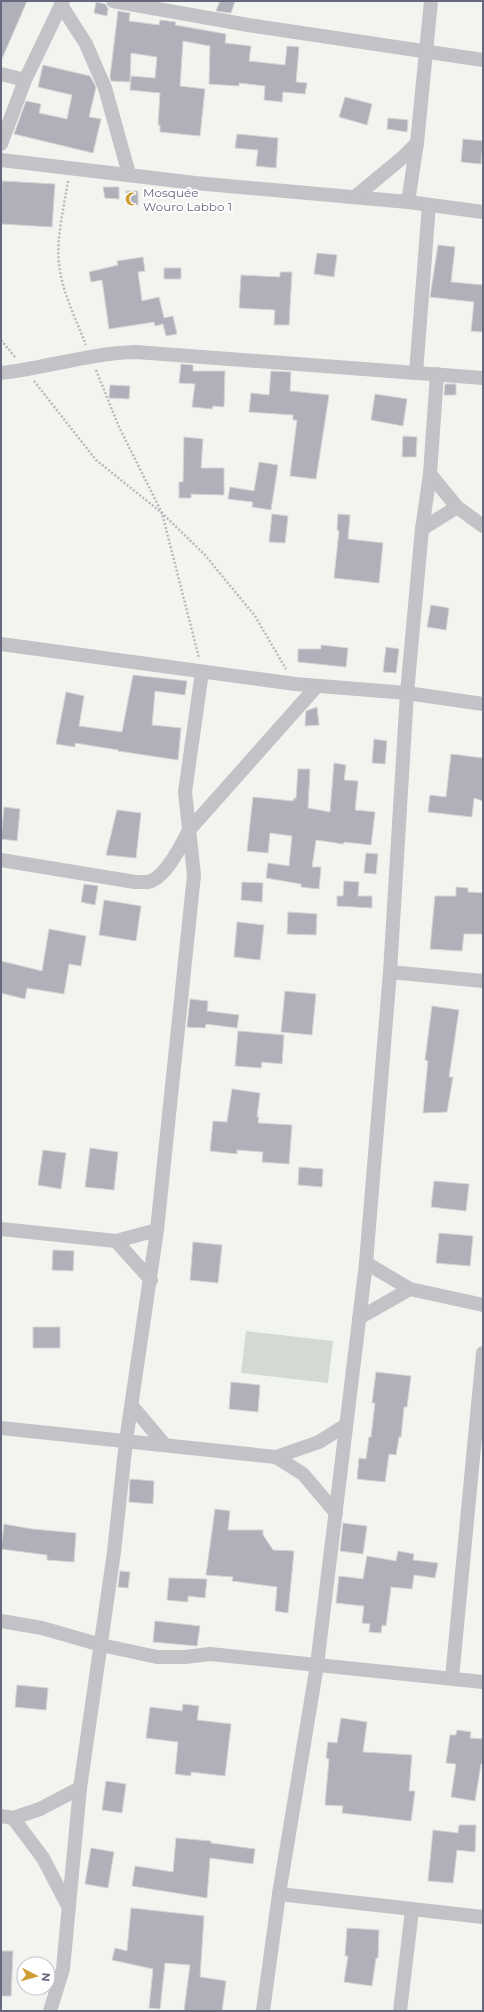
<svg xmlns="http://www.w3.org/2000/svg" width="484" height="2012" font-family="Montserrat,sans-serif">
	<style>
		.green { fill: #d2dad3 }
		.building { fill: #afb0b9; stroke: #d4d5d3 }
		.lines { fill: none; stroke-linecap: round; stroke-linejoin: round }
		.path { stroke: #b9b9bd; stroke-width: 2.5; stroke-dasharray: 2 2; stroke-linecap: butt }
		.minor { stroke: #c2c2c7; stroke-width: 14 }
		.labels { text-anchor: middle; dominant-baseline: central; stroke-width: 4; stroke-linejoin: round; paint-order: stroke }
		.poi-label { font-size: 12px; fill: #66687e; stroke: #fff; text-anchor: start }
	</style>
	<rect width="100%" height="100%" fill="#f2f4f0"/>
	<polygon class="green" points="246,1331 333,1341 328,1383 241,1373"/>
	<g class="building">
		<polygon points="1,1 27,1 1,61"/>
		<polygon points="220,1 235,1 231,13 216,11"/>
		<polygon points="96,2 105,4 108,8 107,16 94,13"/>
		<polygon points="118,11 130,13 129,21 159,25 160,20 176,22 175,25 226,34 225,43 251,46 249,61 285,65 287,46 299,47 296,82 307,83 305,94 283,92 282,102 264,100 265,86 239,83 239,86 209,84 210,46 183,41 180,86 205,89 200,136 160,132 160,125 158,125 160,93 130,90 131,76 155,78 157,57 131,53 130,82 111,81 110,77"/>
		<polygon points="43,65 90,76 96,87 89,117 101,119 93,153 14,134 26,101 41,104 39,113 67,119 72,95 38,87"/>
		<polygon points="345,97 372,104 367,125 339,117"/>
		<polygon points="388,118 408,120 407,132 387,129"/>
		<polygon points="237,134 278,138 276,168 256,166 258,150 235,148"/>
		<polygon points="463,139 483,141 481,164 461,162"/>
		<polygon points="2,181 55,184 52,227 1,224"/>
		<polygon points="103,187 119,187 119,199 105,198"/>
		<polygon points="126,191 138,191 138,205 127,205"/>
		<polygon points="438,245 455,247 451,282 483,285 483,332 471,331 474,302 430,297"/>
		<polygon points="317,253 337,255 334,277 314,274"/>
		<polygon points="143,257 145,271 138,272 142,301 159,297 164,318 173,316 177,334 166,336 163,324 155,326 154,322 109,329 102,280 91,282 89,272 118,265 117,261"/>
		<rect x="164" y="268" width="17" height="11"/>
		<polygon points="280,272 292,272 289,325 274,325 275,310 239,308 241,275 280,277"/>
		<polygon points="181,364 193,365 193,371 225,371 224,407 213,406 212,409 192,407 195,384 179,383"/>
		<polygon points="271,371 291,372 290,391 329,395 316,479 290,476 297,420 293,420 293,415 249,412 251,393 269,395"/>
		<polygon points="445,384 456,384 456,395 444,395"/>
		<polygon points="110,385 130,386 129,399 109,398"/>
		<polygon points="375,394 407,399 403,426 371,420"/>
		<polygon points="403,436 417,437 416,457 402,457"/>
		<polygon points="184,437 203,439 201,468 224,468 224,495 191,494 191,498 179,498 179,482 183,482"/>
		<polygon points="259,462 278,465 271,510 252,507 253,502 228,499 230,487 254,491"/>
		<polygon points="272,514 288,516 285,543 269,542"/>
		<polygon points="338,514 350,515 348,539 383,543 379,583 334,578 339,531 337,530"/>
		<polygon points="431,605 449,608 446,630 427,627"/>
		<polygon points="321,645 348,648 346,667 298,662 298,649 321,649"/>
		<polygon points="386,647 399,649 396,673 383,672"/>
		<polygon points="133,675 187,681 185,695 155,691 152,725 181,728 178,760 118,751 118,750 75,743 75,747 56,744 66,692 84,696 79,726 122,732"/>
		<polygon points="317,707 319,725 305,726 306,711"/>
		<polygon points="374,739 387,741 385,764 372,763"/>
		<polygon points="451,754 483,758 483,801 474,798 472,817 428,812 430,795 446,797"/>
		<polygon points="334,763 346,765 344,780 358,781 355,810 375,812 371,845 344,842 343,844 316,840 312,867 321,867 319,889 301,887 301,884 266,878 268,863 289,866 292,836 270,833 268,853 247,851 253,797 293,801 294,798 296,799 298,769 310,769 308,808 330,812"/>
		<polygon points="4,807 20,809 17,841 1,839"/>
		<polygon points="117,810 141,813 136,858 106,855"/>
		<polygon points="366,853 378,854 376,874 364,873"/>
		<polygon points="344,881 359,882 358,896 372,896 372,908 337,906 337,896 343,896"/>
		<polygon points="242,882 263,883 262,902 241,900"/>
		<polygon points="84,884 98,886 95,905 81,902"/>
		<polygon points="456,887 468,888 468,892 483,893 483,934 464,934 462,951 430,949 435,896 456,896"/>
		<polygon points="104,900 141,906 136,941 99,935"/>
		<polygon points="288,912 317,914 316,935 287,934"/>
		<polygon points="237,922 264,925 260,960 234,957"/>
		<polygon points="49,929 86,936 81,966 69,964 64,994 27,988 25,999 1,993 1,961 42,971"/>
		<polygon points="285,991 316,994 312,1035 281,1032"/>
		<polygon points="190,999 208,1001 207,1011 239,1015 237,1028 206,1024 205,1028 187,1027"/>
		<polygon points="432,1006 459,1010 449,1077 453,1077 447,1112 423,1113 428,1061 425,1060"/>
		<polygon points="238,1031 284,1035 282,1064 262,1062 261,1068 235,1066"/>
		<polygon points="232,1089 260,1093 257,1117 259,1117 258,1123 292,1125 289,1164 262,1162 263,1152 237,1150 237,1154 210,1151 213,1121 227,1122"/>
		<polygon points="90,1148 118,1152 114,1190 85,1187"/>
		<polygon points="43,1150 66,1153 61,1189 38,1185"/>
		<polygon points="299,1167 323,1169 322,1187 298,1185"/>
		<polygon points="434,1181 469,1184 466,1211 431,1207"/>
		<polygon points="439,1233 473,1236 470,1266 436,1263"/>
		<polygon points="193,1242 222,1245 218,1283 190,1280"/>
		<polygon points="53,1250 74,1251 73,1271 52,1270"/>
		<rect x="33" y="1327" width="27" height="21"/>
		<polygon points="376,1372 411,1376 407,1407 404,1407 401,1437 399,1437 396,1455 389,1454 385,1482 357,1479 359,1458 366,1459 369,1437 371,1437 375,1403 372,1403"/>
		<polygon points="231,1382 260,1385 258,1412 229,1409"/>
		<polygon points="130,1479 154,1481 153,1504 129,1502"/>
		<polygon points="215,1509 230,1511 228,1530 263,1530 263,1535 273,1550 294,1551 288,1613 275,1611 277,1587 232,1581 233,1577 206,1575"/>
		<polygon points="343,1523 367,1526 363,1554 340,1551"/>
		<polygon points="4,1524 32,1529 76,1533 74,1562 47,1560 47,1555 1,1549"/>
		<polygon points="398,1551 414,1554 413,1560 438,1563 435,1578 414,1575 412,1589 391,1587 386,1626 382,1625 381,1633 369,1632 370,1624 362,1623 364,1606 336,1603 339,1576 363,1579 367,1556 396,1561"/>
		<polygon points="120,1571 130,1572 128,1588 118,1587"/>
		<polygon points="169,1578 207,1579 205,1598 188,1596 188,1602 167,1600"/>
		<polygon points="155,1621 200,1626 197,1646 153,1642"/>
		<polygon points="17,1685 48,1688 46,1710 15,1707"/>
		<polygon points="183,1704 199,1706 197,1720 231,1724 225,1776 191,1772 191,1776 175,1774 178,1742 146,1738 150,1707 182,1711"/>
		<polygon points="341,1718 367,1722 363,1752 412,1755 409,1791 415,1791 411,1821 342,1813 343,1806 325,1805 329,1759 326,1758 328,1742 337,1743"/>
		<polygon points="457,1730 471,1732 470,1738 483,1739 483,1764 481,1764 475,1801 451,1797 456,1764 446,1763 450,1735 456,1735"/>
		<polygon points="106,1781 126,1784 122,1813 102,1810"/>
		<polygon points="459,1825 476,1825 475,1852 457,1850 453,1883 428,1881 433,1830 458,1833"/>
		<polygon points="176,1838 211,1841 211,1843 255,1849 253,1864 210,1858 207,1898 132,1886 135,1866 173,1872"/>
		<polygon points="91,1848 114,1852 108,1888 85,1884"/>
		<polygon points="131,1908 204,1916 200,1977 226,1981 222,2011 184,2011 190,1965 165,1963 160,2009 149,2008 153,1969 112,1960 115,1948 127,1951"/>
		<polygon points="347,1928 379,1930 378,1958 376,1958 372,1986 344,1982 348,1956 345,1956"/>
		<polygon points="1,1951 13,1951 11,1996 1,1996"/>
	</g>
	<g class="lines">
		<g class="path">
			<path d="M 68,181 C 64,208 56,237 59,264 C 62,292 76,319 86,345"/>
			<polyline points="1,340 15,357"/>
			<polyline points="96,370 119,427 162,513 199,658"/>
			<polyline points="34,381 96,460 162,513 205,555 255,616 286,669"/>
		</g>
		<g class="minor">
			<polyline points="113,1 248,25 483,60"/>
			<polyline points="61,5 86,44 105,88 129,174"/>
			<polyline points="1,74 25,80"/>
			<polyline points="1,144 25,80 63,1"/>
			<polyline points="1,160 195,183 408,202 483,212"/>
			<polyline points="355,197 402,158 417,143"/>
			<polyline points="408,202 417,143 431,1"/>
			<path d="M 1,373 C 47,368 90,353 136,352 L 483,378"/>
			<polyline points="416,373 429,205"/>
			<polyline points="430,474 457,507 483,526"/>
			<polyline points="422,529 457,507"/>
			<polyline points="1,644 295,684 407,693 483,704"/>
			<path d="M 1,860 L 135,882 C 139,882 144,882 148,882 C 166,878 182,844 189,830 L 317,686"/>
			<polyline points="390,972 483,981"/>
			<polyline points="1,1229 116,1241 157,1230"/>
			<polyline points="116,1241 151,1280"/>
			<polyline points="366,1263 410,1289 483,1305"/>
			<polyline points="359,1318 410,1289"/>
			<polyline points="132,1406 165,1445"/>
			<polyline points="1,1428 276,1457 303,1474 336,1513"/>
			<polyline points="276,1457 319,1442 346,1425"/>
			<polyline points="1,1621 42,1628 101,1645 157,1657 185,1657 210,1654 483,1682"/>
			<polyline points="452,1678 483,1353"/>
			<polyline points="1,1816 13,1818 40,1809 80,1788"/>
			<polyline points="13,1818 43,1858 69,1908"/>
			<polyline points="279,1894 483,1917"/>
			<polyline points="50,2011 63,1969 80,1788 114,1552 126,1441 157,1230 194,875 185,792 202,672"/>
			<polyline points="263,2011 279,1894 317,1665 366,1263 390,972 407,693 422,529 430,474 437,374"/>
			<polyline points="400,2011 412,1910"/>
		</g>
	</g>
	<defs>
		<g id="mosque-bare" transform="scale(1.08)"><path d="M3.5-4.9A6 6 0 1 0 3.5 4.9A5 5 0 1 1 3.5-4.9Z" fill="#ce9e36" stroke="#fff" stroke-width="2.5" paint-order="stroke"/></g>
	</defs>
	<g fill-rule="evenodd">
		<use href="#mosque-bare" x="132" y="199"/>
	</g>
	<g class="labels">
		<g class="poi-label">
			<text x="143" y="192">Mosquée<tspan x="143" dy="14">Wouro Labbo 1</tspan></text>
		</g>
	</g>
	<rect width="484" height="2012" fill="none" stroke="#66687e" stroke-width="4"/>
	<g transform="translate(36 1976) rotate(96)"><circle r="19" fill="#ffffff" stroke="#c2c3cb"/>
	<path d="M0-3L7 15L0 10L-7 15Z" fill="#ce9e36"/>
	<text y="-6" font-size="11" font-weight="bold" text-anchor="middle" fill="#66687e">N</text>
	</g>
</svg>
